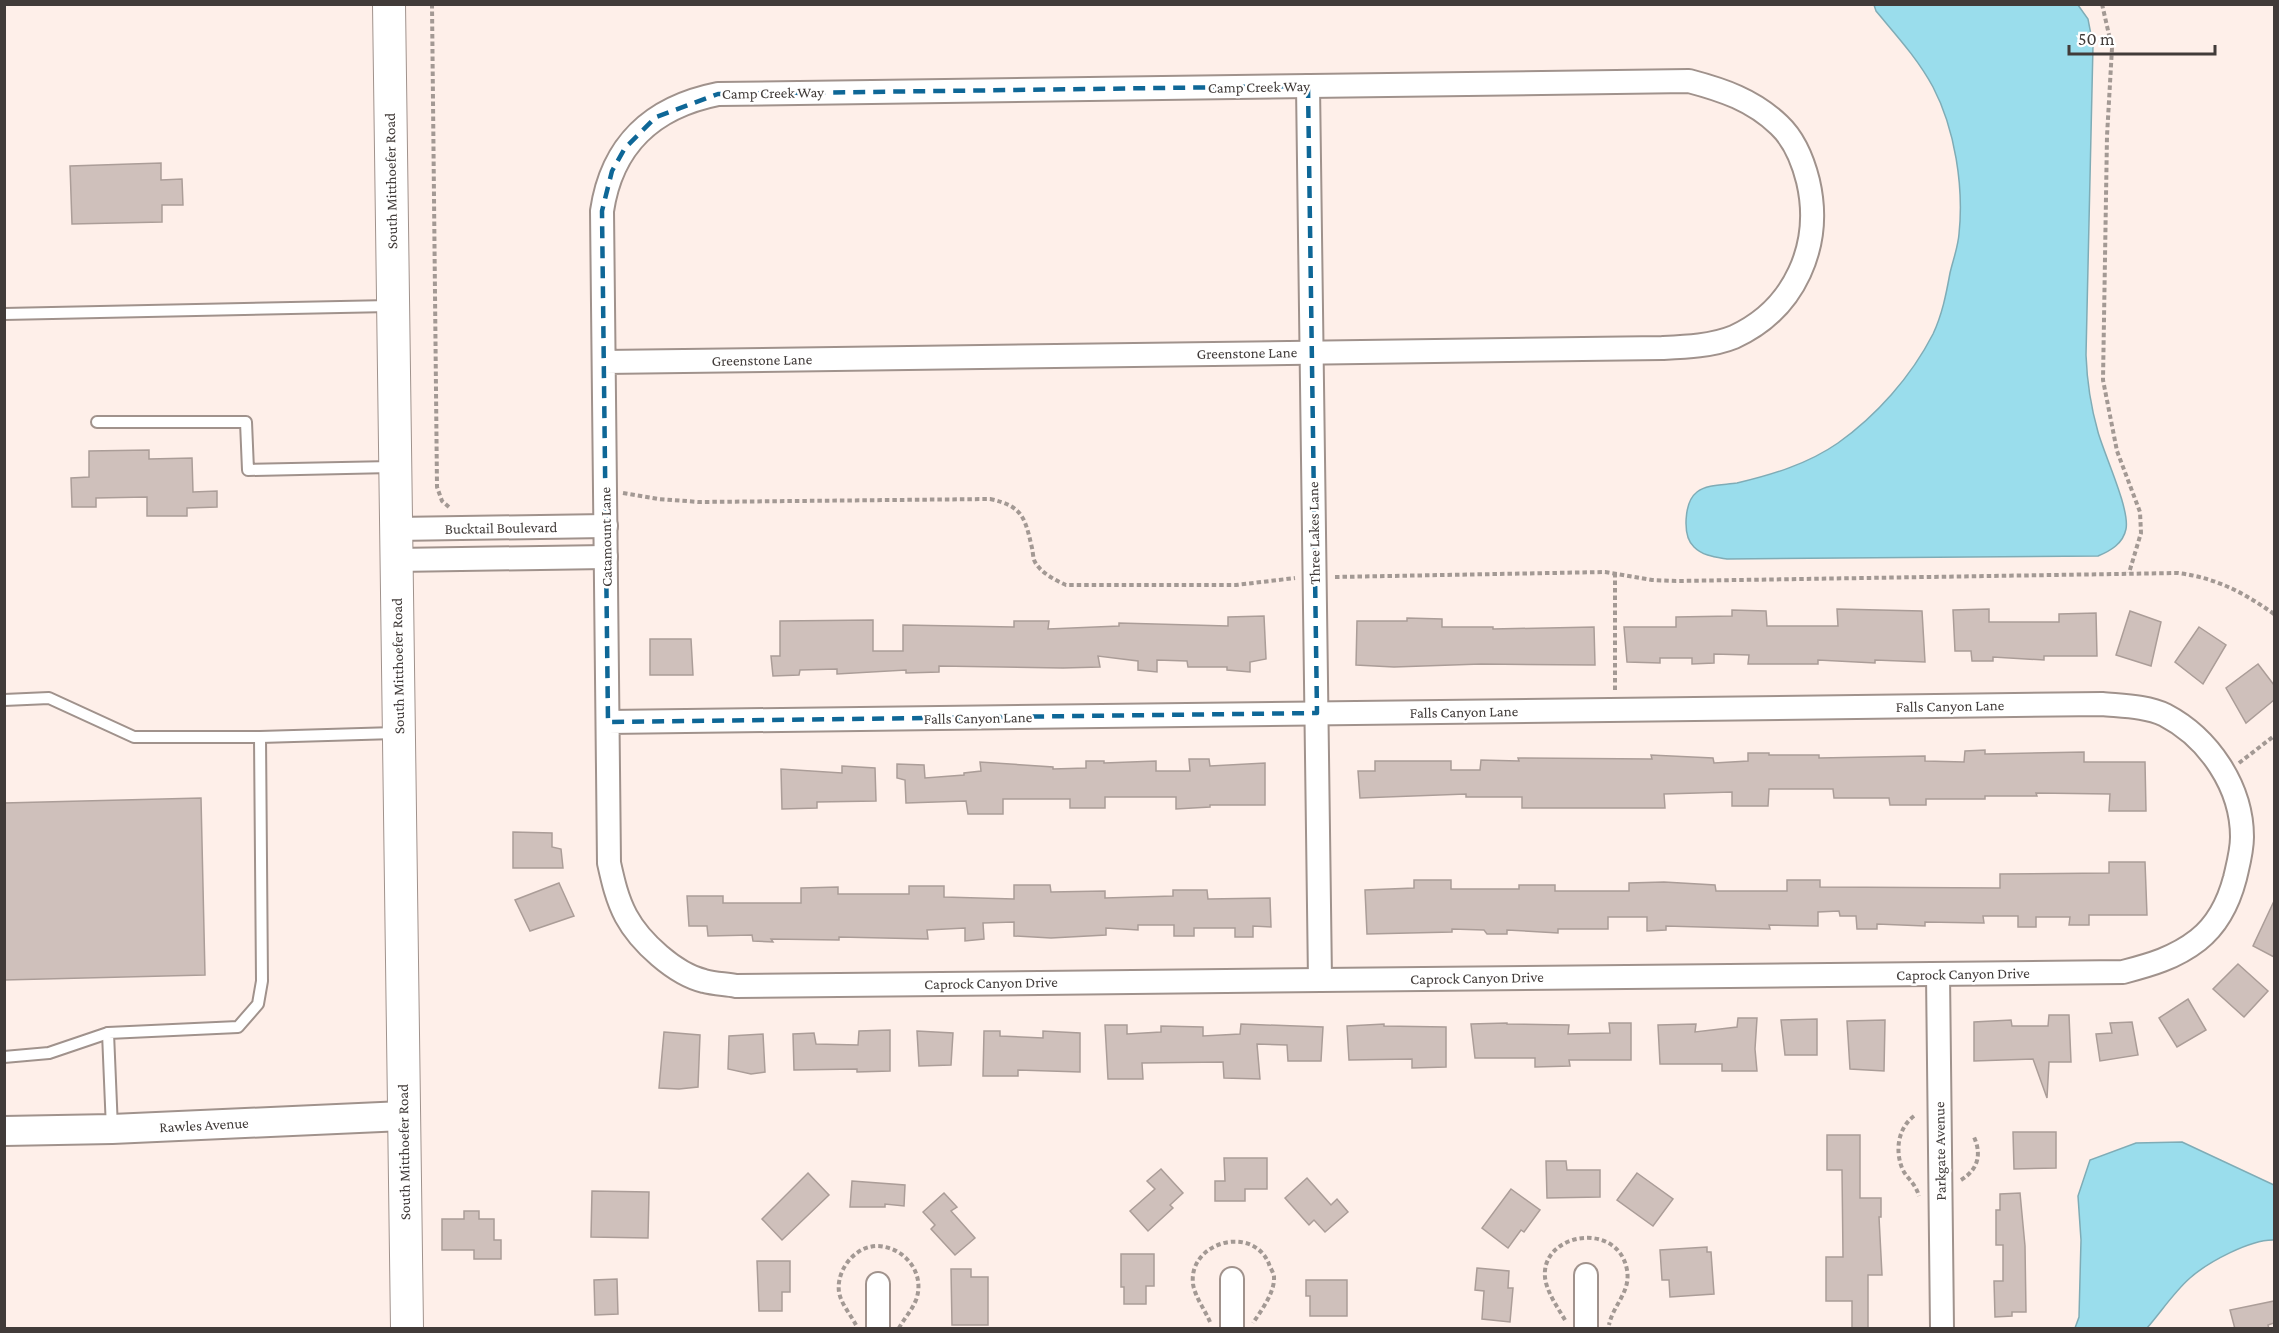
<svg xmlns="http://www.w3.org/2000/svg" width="2279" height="1333" font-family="'Crimson Pro',serif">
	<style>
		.water { fill: #9addec; stroke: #7facb6; stroke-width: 1.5 }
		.building { fill: #cfc0bb; stroke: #ab9d98; stroke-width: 1.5 }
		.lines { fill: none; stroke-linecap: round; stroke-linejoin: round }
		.service-casing { stroke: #a0928c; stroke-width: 14 }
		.minor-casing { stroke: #a0928c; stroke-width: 26 }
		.tertiary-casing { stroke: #a0928c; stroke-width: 32 }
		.secondary-casing { stroke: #a0928c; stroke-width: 34 }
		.path { stroke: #a39994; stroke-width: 4; stroke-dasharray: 4.5 3; stroke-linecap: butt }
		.service { stroke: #fff; stroke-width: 10 }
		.minor { stroke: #fff; stroke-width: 22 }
		.tertiary { stroke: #fff; stroke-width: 28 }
		.secondary { stroke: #fff; stroke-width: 32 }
		.marked { fill: none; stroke: #0e6797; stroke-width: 4.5; stroke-dasharray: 12 8; stroke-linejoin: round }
		.labels { text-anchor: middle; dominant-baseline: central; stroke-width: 5; stroke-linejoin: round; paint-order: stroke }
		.street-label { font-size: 15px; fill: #413b39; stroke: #fff }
	</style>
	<rect width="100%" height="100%" fill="#feefe9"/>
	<g class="water">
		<path d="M 1874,5 L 2078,5 L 2088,19 L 2093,45 L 2086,355 C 2087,383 2090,404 2098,432 C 2104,454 2130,509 2126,529 C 2123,544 2110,551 2098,556 L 1727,559 C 1715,557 1703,556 1694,547 C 1682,536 1684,502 1697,492 C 1707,484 1725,485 1737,483 C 1771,475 1808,464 1838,443 C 1876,416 1911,377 1933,334 C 1942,315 1946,295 1950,273 C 1953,260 1958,247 1959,234 C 1964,187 1955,129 1933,87 C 1918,59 1896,35 1876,11 Z"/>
		<path d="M 2182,1142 L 2274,1185 L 2274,1240 C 2251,1239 2208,1262 2190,1278 C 2174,1292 2161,1312 2147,1328 L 2075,1328 L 2079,1317 L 2081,1240 L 2078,1196 L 2090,1160 L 2136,1143 Z"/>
	</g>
	<g class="building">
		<polygon points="161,163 161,180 182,179 183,205 162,205 162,222 72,224 70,166"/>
		<polygon points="149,450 149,459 192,458 193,492 217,491 217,507 187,508 187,516 147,516 147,497 96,498 96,507 72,507 71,478 89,477 89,451"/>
		<polygon points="1837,609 1922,611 1925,662 1875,660 1875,663 1818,660 1818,664 1748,664 1749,655 1714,654 1714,663 1692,664 1692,658 1660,658 1660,663 1627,662 1624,627 1676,627 1676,617 1732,616 1732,610 1766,611 1767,626 1838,626"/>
		<polygon points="1989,609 1989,622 2059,622 2059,614 2096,613 2097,656 2044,656 2044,660 1993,657 1993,661 1972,661 1971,651 1955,651 1953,610"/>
		<polygon points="2130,611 2161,622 2151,666 2116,655"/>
		<polygon points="1264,616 1266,659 1250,662 1250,672 1227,670 1227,667 1188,667 1187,661 1157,660 1157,672 1138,670 1138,661 1098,656 1100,667 1063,668 939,666 939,672 906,673 906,670 837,674 837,669 800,670 799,675 773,676 771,656 780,656 780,621 873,620 873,651 903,651 903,625 1014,627 1014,621 1049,621 1048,629 1119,626 1119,623 1228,626 1228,617"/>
		<polygon points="1407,618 1442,619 1442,627 1493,627 1493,629 1594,627 1595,665 1481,664 1394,667 1356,665 1357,621 1407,621"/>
		<polygon points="2199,627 2226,645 2203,684 2175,662"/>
		<polygon points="650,639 691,639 693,675 650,675"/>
		<polygon points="2258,664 2274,685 2274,700 2246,723 2226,688"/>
		<polygon points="1985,750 1985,754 2084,752 2084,762 2145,762 2146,811 2109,811 2110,794 2036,793 2037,796 1985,796 1985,799 1926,799 1926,805 1890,805 1889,798 1834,798 1833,789 1769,789 1768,806 1732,806 1732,792 1664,794 1665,808 1522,808 1522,797 1466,797 1466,794 1360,798 1358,771 1375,771 1375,761 1451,761 1451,770 1480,770 1481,760 1519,761 1518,758 1652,759 1651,755 1713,758 1714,763 1748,761 1748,753 1769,753 1769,755 1819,755 1819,758 1925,756 1925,761 1964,762 1965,751"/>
		<polygon points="1189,759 1209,759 1210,766 1265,763 1265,805 1210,805 1210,807 1176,809 1176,797 1105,797 1105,808 1070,808 1070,799 1003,799 1003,814 968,814 966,801 906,803 905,780 897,778 897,764 924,765 925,778 964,775 964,773 981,771 980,762 1053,767 1053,769 1086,768 1086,761 1104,761 1104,763 1156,761 1156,771 1190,771"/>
		<polygon points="842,766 875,768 876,801 817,802 817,808 782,809 781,769 842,773"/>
		<polygon points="201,798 205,975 4,980 4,803"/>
		<polygon points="513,832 552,833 552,847 561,849 563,868 513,868"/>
		<polygon points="2109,862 2145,862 2147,915 2089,915 2089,925 2069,925 2070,917 2036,917 2036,927 2018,927 2018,916 1983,916 1984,923 1925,922 1925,926 1877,924 1877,929 1857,929 1856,916 1840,916 1839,911 1818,912 1818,926 1769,925 1770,929 1666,926 1666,930 1647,931 1647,917 1608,917 1608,929 1558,929 1558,933 1507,930 1507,934 1487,934 1484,930 1452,929 1452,932 1367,934 1365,890 1414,888 1414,880 1451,880 1451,889 1519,889 1519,885 1555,885 1555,891 1629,891 1629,883 1664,882 1715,885 1716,891 1787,891 1787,880 1820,880 1820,887 2000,888 2000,874 2109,873"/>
		<polygon points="559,883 574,916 530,931 515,900"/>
		<polygon points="1014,885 1050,885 1051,892 1105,891 1105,898 1173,896 1173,890 1207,890 1208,899 1270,898 1271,927 1253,926 1253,937 1235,937 1235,928 1194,928 1194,936 1174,936 1174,925 1138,925 1138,930 1106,928 1106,935 1051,938 1014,936 1014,922 983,923 984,939 965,941 965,928 927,930 928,939 839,937 839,940 771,939 773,942 753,941 752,935 708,936 707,926 689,926 687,896 723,896 723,903 801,903 801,888 838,887 838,894 909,894 909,886 944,886 944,897 1014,899"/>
		<polygon points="2274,901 2274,957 2253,946"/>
		<polygon points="2238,964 2268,991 2244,1017 2213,989"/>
		<polygon points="2188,999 2206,1030 2177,1047 2159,1018"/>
		<polygon points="2049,1015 2069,1015 2071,1062 2049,1062 2047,1098 2033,1059 1974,1061 1974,1022 2011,1020 2012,1026 2048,1026"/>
		<polygon points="1738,1018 1757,1018 1755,1049 1757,1071 1722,1071 1722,1064 1660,1064 1658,1025 1696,1024 1695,1032 1737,1027"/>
		<polygon points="1817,1019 1817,1055 1785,1055 1781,1020"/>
		<polygon points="1885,1020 1884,1071 1850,1069 1847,1021"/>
		<polygon points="2132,1022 2138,1055 2100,1061 2096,1034 2112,1033 2110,1023"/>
		<polygon points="1507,1023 1507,1024 1569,1025 1568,1034 1610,1033 1609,1023 1631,1023 1631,1060 1569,1060 1570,1066 1535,1067 1535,1058 1475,1058 1471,1024"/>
		<polygon points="1241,1024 1323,1027 1321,1061 1288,1061 1287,1045 1257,1044 1260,1079 1224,1078 1223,1062 1142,1063 1143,1079 1108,1079 1105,1025 1127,1025 1127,1034 1161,1032 1161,1026 1203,1027 1203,1036 1240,1034"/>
		<polygon points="1384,1024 1384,1026 1446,1027 1446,1067 1412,1068 1412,1059 1349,1060 1347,1026"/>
		<polygon points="890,1030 890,1071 857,1072 857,1069 794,1070 793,1034 814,1033 816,1044 858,1045 859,1031"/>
		<polygon points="917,1031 953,1033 951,1065 919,1066"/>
		<polygon points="984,1031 1000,1031 1000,1036 1043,1038 1043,1031 1080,1033 1080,1072 1018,1070 1018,1076 983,1076"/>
		<polygon points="664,1032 700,1035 698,1087 679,1089 659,1088"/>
		<polygon points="763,1034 765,1072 751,1074 728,1069 729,1036"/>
		<polygon points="2013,1132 2056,1132 2056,1168 2014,1169"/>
		<polygon points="1827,1135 1860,1135 1860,1198 1881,1198 1881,1217 1879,1217 1882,1275 1868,1275 1868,1329 1852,1329 1852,1301 1826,1301 1826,1257 1843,1257 1842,1170 1827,1170"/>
		<polygon points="1224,1158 1267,1158 1267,1189 1245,1189 1245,1201 1215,1201 1215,1181 1225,1181"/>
		<polygon points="1546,1161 1566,1161 1567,1170 1600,1170 1600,1197 1547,1198"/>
		<polygon points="1161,1169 1183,1193 1170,1205 1173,1208 1148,1231 1130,1211 1155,1189 1147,1181"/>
		<polygon points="808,1173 829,1195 782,1240 762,1219"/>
		<polygon points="1637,1173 1673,1199 1653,1226 1617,1200"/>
		<polygon points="1307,1178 1331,1205 1337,1199 1348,1212 1325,1232 1314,1220 1309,1225 1285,1198"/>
		<polygon points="852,1181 905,1185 904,1206 885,1204 885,1207 850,1207"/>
		<polygon points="1511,1189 1540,1210 1524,1232 1521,1230 1508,1248 1482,1228"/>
		<polygon points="592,1191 649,1192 648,1238 591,1237"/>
		<polygon points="944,1193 957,1207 951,1211 975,1238 955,1255 931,1229 935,1225 923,1212"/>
		<polygon points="2020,1193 2025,1246 2026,1312 2012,1312 2012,1316 1995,1317 1994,1281 2003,1281 2003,1245 1996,1245 1996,1210 2000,1210 2000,1194"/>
		<polygon points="464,1211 479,1211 479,1219 494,1219 494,1240 501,1240 501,1259 474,1259 474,1250 442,1250 442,1219 464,1219"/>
		<polygon points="1707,1247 1707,1252 1711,1252 1714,1294 1670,1297 1669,1280 1662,1280 1660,1250"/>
		<polygon points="1121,1254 1154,1254 1154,1286 1146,1286 1146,1304 1124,1304 1124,1287 1121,1287"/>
		<polygon points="757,1261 790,1261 790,1292 782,1292 782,1311 759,1311"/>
		<polygon points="1477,1268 1509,1271 1508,1288 1513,1288 1510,1322 1482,1319 1484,1291 1475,1290"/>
		<polygon points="951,1269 971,1269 971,1277 988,1277 988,1325 952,1325"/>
		<polygon points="617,1279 618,1314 595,1315 594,1280"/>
		<polygon points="1306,1280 1347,1280 1347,1316 1310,1316 1310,1296 1306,1296"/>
		<polygon points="2274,1301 2274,1323 2268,1325 2269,1329 2235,1329 2230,1310"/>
	</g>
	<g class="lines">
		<g class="service-casing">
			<g id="service">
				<polyline points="4,314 390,306"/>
				<polyline points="97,422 246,422 248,470 392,467"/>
				<polyline points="4,700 49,698 134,737 260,737 262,981 258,1004 238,1027 108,1033 112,1129"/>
				<polyline points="260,737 395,733"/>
				<polyline points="4,1057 49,1053 108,1033"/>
			</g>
		</g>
		<g class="minor-casing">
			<g id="minor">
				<polyline points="1308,86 1320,980"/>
				<path d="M 604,362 L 1662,348 C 1685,347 1712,346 1734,337 C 1795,309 1823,245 1808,181 C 1803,161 1794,139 1779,125 C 1753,100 1723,90 1689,81 L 718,94 C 653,107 612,144 602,211 L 609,863 C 613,881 617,899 626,916 C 640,942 675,974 704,981 C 715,984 726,984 736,986 L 2123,972 C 2150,965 2175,958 2198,940 C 2217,925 2229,901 2235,878 C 2238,865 2242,851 2242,837 C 2242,787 2209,738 2165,715 C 2147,706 2122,706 2102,704 L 608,722"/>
				<polyline points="396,529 606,526"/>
				<polyline points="396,560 606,557"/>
				<polyline points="1938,974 1942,1328"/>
				<polyline points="1586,1275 1586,1328"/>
				<polyline points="1232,1279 1232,1328"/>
				<polyline points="878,1284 878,1328"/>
			</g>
		</g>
		<g class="tertiary-casing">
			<polyline id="tertiary" points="4,1131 112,1129 403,1116"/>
		</g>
		<g class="secondary-casing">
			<polyline id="secondary" points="389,4 407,1328"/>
		</g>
		<g class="path">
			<polyline points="432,4 437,487 442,501 449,507"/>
			<polyline points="2102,4 2112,48 2107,136 2103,380 2117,451 2140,512 2141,533 2129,573"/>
			<path d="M 623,493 L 658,499 L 699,502 L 990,499 C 1023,506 1025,518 1032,548 C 1033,552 1033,559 1035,562 C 1041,573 1055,580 1066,585 L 1236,585 L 1295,578"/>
			<polyline points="1615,573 1615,690"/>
			<path d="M 1335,577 L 1605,572 L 1652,580 L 1676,581 L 2178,573 C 2216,578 2243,592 2274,614"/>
			<polyline points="2239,763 2274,736"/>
			<path d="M 1914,1116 C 1898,1128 1895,1150 1902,1168 C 1906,1178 1915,1182 1919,1196"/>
			<path d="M 1961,1180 C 1979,1169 1982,1153 1973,1135"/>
			<path d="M 1565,1320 C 1558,1308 1550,1297 1546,1283 C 1534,1234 1618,1218 1627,1270 C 1631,1292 1613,1305 1609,1325"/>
			<path d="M 1210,1322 C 1205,1310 1195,1297 1193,1284 C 1188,1242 1253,1224 1269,1264 C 1270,1268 1274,1273 1274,1277 C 1275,1292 1261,1311 1253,1323"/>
			<path d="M 856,1325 C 851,1315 841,1304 839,1292 C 836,1272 853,1247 876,1246 C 904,1246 926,1273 916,1300 C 912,1310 904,1319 899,1328"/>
		</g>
		<use href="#service" class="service"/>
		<use href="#minor" class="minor"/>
		<use href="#tertiary" class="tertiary"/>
		<use href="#secondary" class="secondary"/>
	</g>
	<path class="marked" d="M 1308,86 L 1317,713 L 608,722 L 602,211 L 612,171 L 625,148 L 656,117 L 718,94 Z"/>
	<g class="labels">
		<g class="street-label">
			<text transform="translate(1259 87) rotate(-1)">Camp Creek Way</text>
			<text transform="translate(773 93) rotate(-1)">Camp Creek Way</text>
			<text transform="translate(391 181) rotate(-91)">South Mitthoefer Road</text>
			<text transform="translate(1247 353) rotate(-1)">Greenstone Lane</text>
			<text transform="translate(762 360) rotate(-1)">Greenstone Lane</text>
			<text transform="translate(501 528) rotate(-1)">Bucktail Boulevard</text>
			<text transform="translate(1314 533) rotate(-91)">Three Lakes Lane</text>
			<text transform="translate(606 537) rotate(-91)">Catamount Lane</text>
			<text transform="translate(398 666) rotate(-91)">South Mitthoefer Road</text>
			<text transform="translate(1950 706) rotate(-1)">Falls Canyon Lane</text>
			<text transform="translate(1464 712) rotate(-1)">Falls Canyon Lane</text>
			<text transform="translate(978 718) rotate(-1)">Falls Canyon Lane</text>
			<text transform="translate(1963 974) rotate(-1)">Caprock Canyon Drive</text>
			<text transform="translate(1477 978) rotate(-1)">Caprock Canyon Drive</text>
			<text transform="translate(991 983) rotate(-1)">Caprock Canyon Drive</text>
			<text transform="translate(204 1125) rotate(-3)">Rawles Avenue</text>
			<text transform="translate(1940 1151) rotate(-91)">Parkgate Avenue</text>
			<text transform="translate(404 1152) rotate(-91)">South Mitthoefer Road</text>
		</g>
	</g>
	<rect width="2279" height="1333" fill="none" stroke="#413b39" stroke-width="12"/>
	<path d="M2069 45v9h146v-9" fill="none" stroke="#413b39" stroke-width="3"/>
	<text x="2078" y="45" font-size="18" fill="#413b39" stroke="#ffffff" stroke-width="4.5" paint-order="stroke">50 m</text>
</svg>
